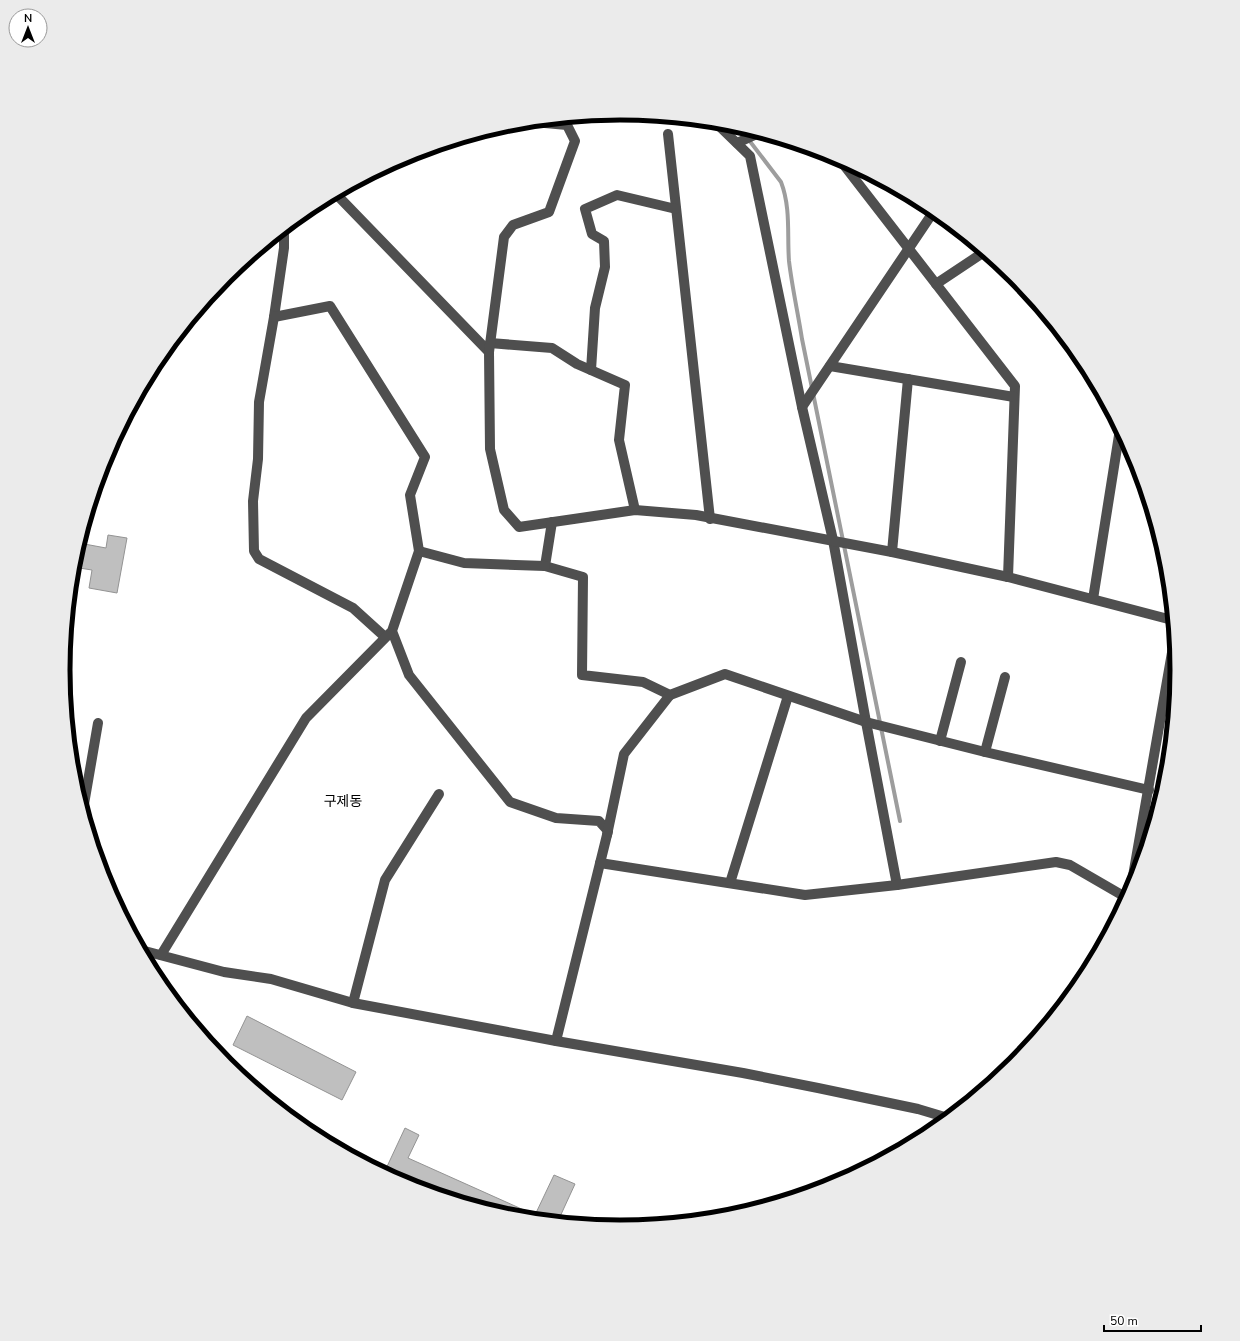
<svg xmlns="http://www.w3.org/2000/svg" width="1240" height="1341" font-family="'Nunito Sans','Noto Sans KR',sans-serif">
	<style>
		.lines { fill: none; stroke-linecap: round; stroke-linejoin: round }
		.stream { stroke: #9d9d9d; stroke-width: 4 }
		.building { fill: #bfbfbf; stroke: #939393 }
		.minor { stroke: #4f4f4f; stroke-width: 10 }
		.labels { text-anchor: middle; dominant-baseline: central; stroke-width: 4; stroke-linejoin: round; paint-order: stroke }
		.quarter-label { font-size: 14px; fill: #000; stroke: #fff }
		.rim { fill: none; stroke: #000; stroke-width: 5 }
	</style>
	<rect width="100%" height="100%" fill="#fff"/>
	<g class="lines">
		<path class="stream" d="M 739,127 L 781,182 C 791,208 787,235 789,261 C 792,287 798,313 802,339 L 900,821"/>
	</g>
	<g class="building">
		<polygon points="108,535 127,538 117,593 89,588 92,570 73,567 79,543 106,548"/>
		<polygon points="247,1016 356,1072 342,1100 233,1045"/>
		<polygon points="405,1128 419,1135 408,1158 535,1215 554,1175 575,1184 558,1221 511,1217 407,1185 384,1173"/>
	</g>
	<g class="lines">
		<g class="minor">
			<polyline points="716,123 750,156 802,407 833,540 866,722 897,885"/>
			<polyline points="668,134 710,519"/>
			<polyline points="737,143 759,133"/>
			<polyline points="840,160 1015,386 1008,577"/>
			<polyline points="336,194 489,352 490,449 504,510 519,527 635,510 696,515 892,552 1008,577 1172,620"/>
			<polyline points="284,229 284,248 274,317 259,402 258,459 253,501 254,551 259,559 353,608 385,637"/>
			<polyline points="936,284 984,252"/>
			<polyline points="274,317 330,306 425,457 410,495 419,551 392,631 409,675 510,802 556,818 599,821 608,831 556,1041"/>
			<polyline points="490,343 552,348 577,364 625,385 619,440 635,510"/>
			<polyline points="489,352 504,237 513,225 549,212 575,141 567,125 534,122"/>
			<polyline points="830,366 1014,397"/>
			<polyline points="591,370 595,308 605,267 604,241 592,234 585,209 617,195 676,209"/>
			<polyline points="802,407 934,211"/>
			<polyline points="552,522 545,566 583,577 582,675 643,682 670,695 725,674 866,722 985,752 1149,790"/>
			<polyline points="419,551 464,563 545,566"/>
			<polyline points="892,552 908,379"/>
			<polyline points="1093,599 1120,429"/>
			<polyline points="940,741 961,662"/>
			<polyline points="985,752 1005,677"/>
			<polyline points="83,810 98,723"/>
			<polyline points="607,835 624,754 670,695"/>
			<polyline points="600,863 805,895 897,885 1056,862 1070,865 1127,898"/>
			<polyline points="730,883 788,696"/>
			<polyline points="1130,893 1174,641"/>
			<polyline points="141,950 224,972 271,979 353,1003 556,1041 743,1073 818,1088 918,1109 948,1118"/>
			<polyline points="161,955 306,718 390,633"/>
			<polyline points="353,1003 385,880 439,794"/>
		</g>
	</g>
	<g class="labels">
		<g class="quarter-label">
			<text x="343" y="801">구제동</text>
		</g>
	</g>
	<path d="M0 0H1240V1341H0ZM70 670a550 550 0 1 1 1100 0a550 550 0 1 1-1100 0Z" fill="#ebebeb" fill-rule="evenodd"/>
	<path class="rim" d="M70 670a550 550 0 1 1 1100 0a550 550 0 1 1-1100 0Z"/>
	<g transform="translate(28 28)"><circle r="19" fill="#ffffff" stroke="#999999"/>
	<path d="M0-3L7 15L0 10L-7 15Z" fill="#000000"/>
	<text y="-6" font-size="11" font-weight="bold" text-anchor="middle" fill="#000000">N</text>
	</g>
	<path d="M1104 1325v6h97v-6" fill="none" stroke="#000000" stroke-width="2"/>
	<text x="1110" y="1325" font-size="12" fill="#000000" stroke="#ffffff" stroke-width="3" paint-order="stroke">50 m</text>
</svg>
